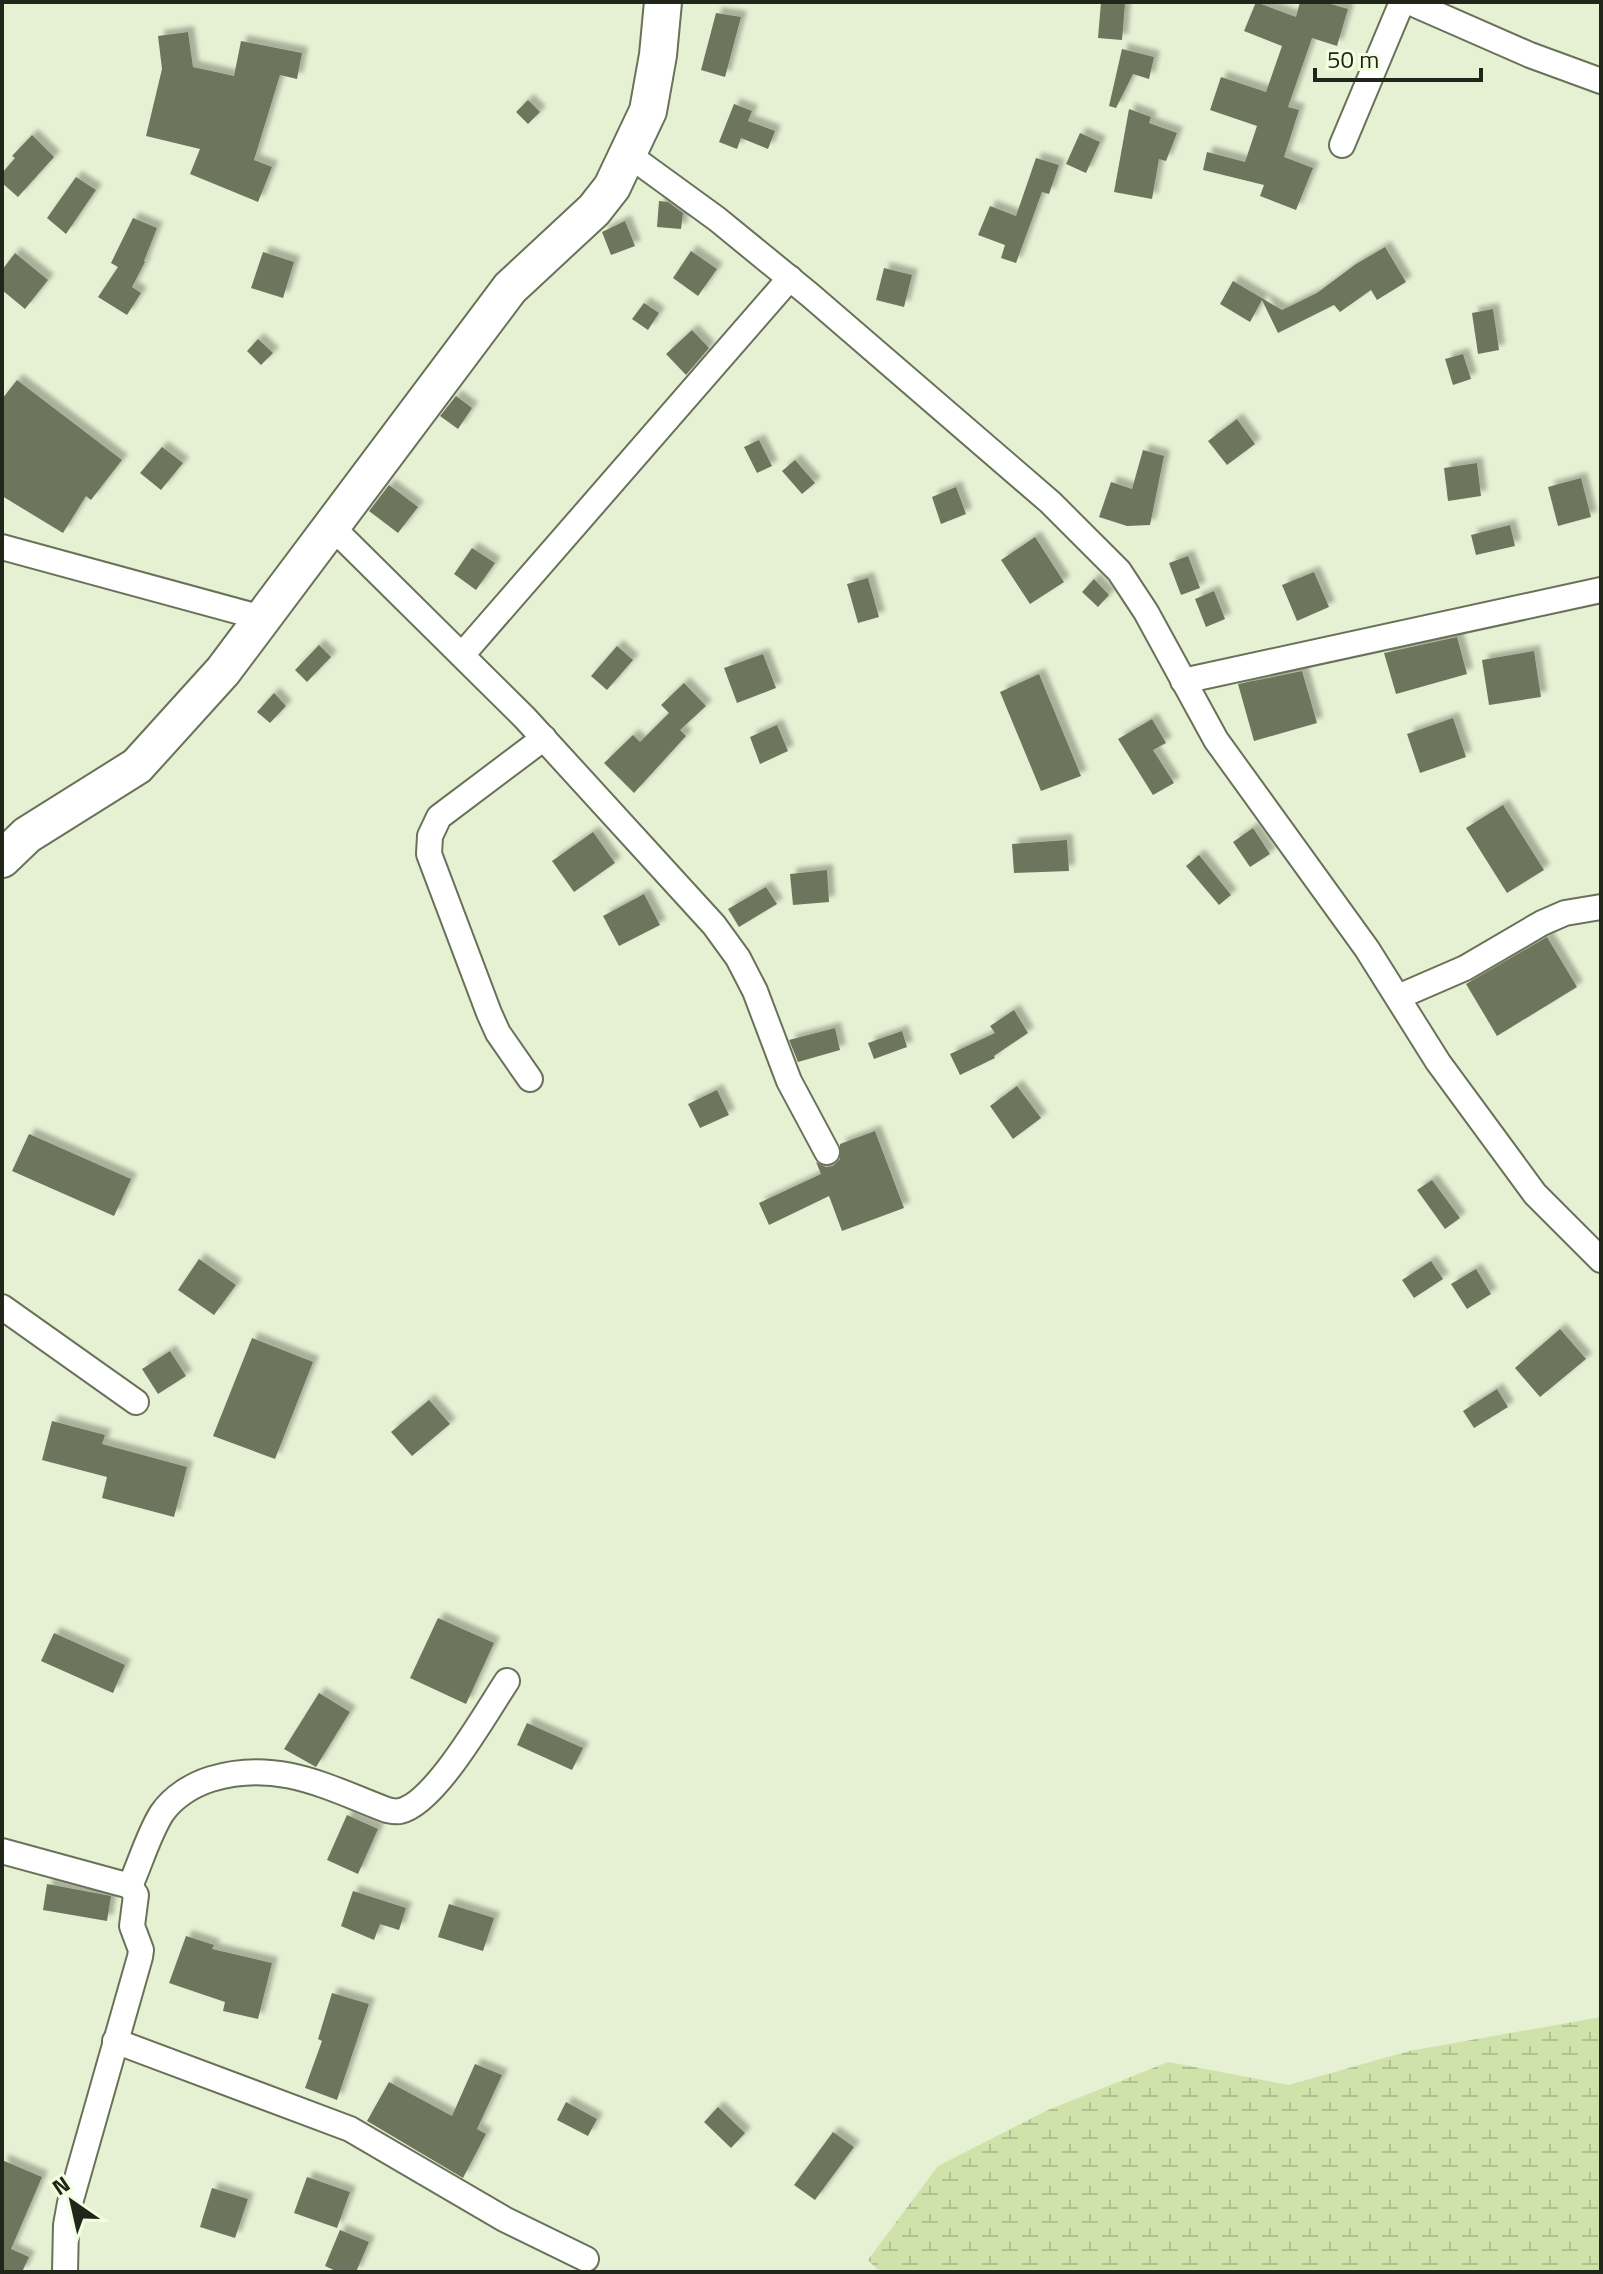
<svg xmlns="http://www.w3.org/2000/svg" width="1603" height="2274" font-family="'Titillium Web',sans-serif">
	<style>
		.wetland { fill: url(#wetland-marsh) }
		.building { fill: #6d765c; filter: url(#shadow) }
		.lines { fill: none; stroke-linecap: round; stroke-linejoin: round }
		.minor-casing { stroke: #697259; stroke-width: 28 }
		.secondary-casing { stroke: #697259; stroke-width: 40 }
		.minor { stroke: #fff; stroke-width: 24 }
		.secondary { stroke: #fff; stroke-width: 36 }
	</style>
	<defs>
		<pattern id="wetland-marsh" width="20" height="14" patternUnits="userSpaceOnUse" patternTransform="scale(2)"><rect width="20" height="14" fill="#cee2a9"/><path d="M1 5h8M5 5V1M11 12h8M15 12V8" fill="none" stroke="#b1c291"/></pattern>
		<filter id="shadow"><feDropShadow dx="6" dy="-6" stdDeviation="2" flood-color="#0004"/></filter>
	</defs>
	<rect width="100%" height="100%" fill="#e6f0d3"/>
	<polygon class="wetland" points="1601,2017 1601,2272 880,2272 868,2260 938,2166 1048,2110 1168,2062 1289,2085 1409,2051"/>
	<g class="building">
		<polygon points="1101,2 1125,4 1122,40 1098,38"/>
		<polygon points="1256,2 1296,17 1300,2 1324,2 1348,9 1337,46 1312,38 1288,107 1299,110 1284,157 1313,168 1296,210 1260,196 1264,185 1203,170 1207,152 1245,162 1257,126 1210,110 1221,77 1266,92 1282,46 1244,31"/>
		<polygon points="716,13 741,17 725,77 701,70"/>
		<polygon points="188,32 193,67 234,76 241,41 302,53 297,79 280,75 254,160 272,167 258,202 190,174 200,149 146,136 162,69 158,36"/>
		<polygon points="1122,49 1154,57 1149,79 1133,74 1116,108 1109,106"/>
		<polygon points="528,100 540,112 528,124 516,112"/>
		<polygon points="734,104 752,111 748,121 775,131 768,149 741,138 737,149 719,142"/>
		<polygon points="1129,109 1151,117 1149,123 1177,133 1166,161 1159,159 1152,199 1114,192"/>
		<polygon points="1080,133 1100,142 1086,173 1066,164"/>
		<polygon points="32,135 54,157 18,197 2,183 2,173 15,158 12,156"/>
		<polygon points="1036,158 1059,165 1049,194 1042,192 1016,263 1001,258 1005,245 978,235 990,206 1016,216"/>
		<polygon points="76,177 96,190 66,234 47,218"/>
		<polygon points="659,201 668,202 683,213 681,229 657,227"/>
		<polygon points="133,218 157,228 144,261 145,262 132,287 141,293 127,315 98,297 118,267 111,263"/>
		<polygon points="625,221 635,246 611,255 602,232"/>
		<polygon points="1385,247 1406,282 1377,300 1371,290 1340,312 1334,305 1278,333 1262,300 1250,322 1220,304 1233,281 1282,310 1317,293 1356,264"/>
		<polygon points="691,251 717,269 698,296 673,278"/>
		<polygon points="263,252 294,262 283,298 251,288"/>
		<polygon points="15,253 48,280 25,309 2,290 2,270"/>
		<polygon points="884,268 912,275 904,307 876,300"/>
		<polygon points="644,303 659,313 648,330 632,319"/>
		<polygon points="1493,309 1499,350 1478,354 1472,313"/>
		<polygon points="692,330 709,348 686,375 666,354"/>
		<polygon points="258,339 273,353 261,365 247,351"/>
		<polygon points="1463,354 1471,379 1453,385 1445,359"/>
		<polygon points="17,380 122,460 91,500 86,496 63,533 2,496 2,399"/>
		<polygon points="456,396 472,408 458,429 440,416"/>
		<polygon points="1237,419 1255,444 1227,465 1208,441"/>
		<polygon points="759,440 772,466 757,473 744,447"/>
		<polygon points="162,447 183,463 161,490 140,473"/>
		<polygon points="1143,450 1164,456 1150,525 1127,526 1099,517 1111,482 1132,489"/>
		<polygon points="795,460 815,483 802,494 782,471"/>
		<polygon points="1477,463 1481,496 1448,501 1444,468"/>
		<polygon points="1581,478 1591,517 1558,526 1548,487"/>
		<polygon points="389,485 418,507 398,533 369,511"/>
		<polygon points="956,487 966,514 941,524 932,497"/>
		<polygon points="1510,525 1515,546 1476,555 1471,535"/>
		<polygon points="1035,537 1064,582 1030,604 1001,560"/>
		<polygon points="472,548 495,563 476,590 454,574"/>
		<polygon points="1188,556 1200,588 1181,595 1169,563"/>
		<polygon points="1314,572 1329,607 1297,621 1282,585"/>
		<polygon points="868,578 879,617 858,623 847,584"/>
		<polygon points="1094,579 1109,595 1098,607 1082,592"/>
		<polygon points="1214,591 1225,619 1206,627 1195,599"/>
		<polygon points="1457,637 1467,674 1396,694 1384,653"/>
		<polygon points="319,645 331,657 307,682 295,670"/>
		<polygon points="617,646 633,660 607,690 591,676"/>
		<polygon points="1534,651 1541,697 1489,705 1482,660"/>
		<polygon points="763,654 776,688 737,703 724,668"/>
		<polygon points="1302,671 1317,723 1254,741 1238,684"/>
		<polygon points="1039,674 1081,776 1041,791 1000,692"/>
		<polygon points="684,683 706,706 680,730 686,736 634,793 604,763 633,735 640,742 669,713 661,705"/>
		<polygon points="274,693 286,706 270,723 257,712"/>
		<polygon points="1453,718 1466,757 1420,773 1407,734"/>
		<polygon points="1152,719 1166,743 1153,750 1174,783 1153,795 1118,739"/>
		<polygon points="777,725 788,751 760,764 750,737"/>
		<polygon points="1503,805 1544,870 1507,893 1466,828"/>
		<polygon points="1253,828 1270,854 1250,867 1233,842"/>
		<polygon points="593,832 615,863 574,892 552,861"/>
		<polygon points="1067,840 1069,871 1014,873 1012,844"/>
		<polygon points="1199,855 1231,895 1219,905 1186,866"/>
		<polygon points="827,870 829,902 793,905 790,874"/>
		<polygon points="766,887 777,904 739,927 728,909"/>
		<polygon points="644,894 660,925 619,946 603,916"/>
		<polygon points="1547,937 1577,987 1497,1036 1466,984"/>
		<polygon points="1014,1010 1028,1033 994,1056 995,1058 960,1075 950,1054 995,1033 990,1026"/>
		<polygon points="835,1028 840,1050 798,1062 789,1040"/>
		<polygon points="902,1031 907,1047 874,1059 868,1043"/>
		<polygon points="1017,1086 1041,1118 1013,1139 990,1106"/>
		<polygon points="717,1090 729,1115 700,1128 688,1104"/>
		<polygon points="875,1131 904,1208 842,1231 829,1196 769,1225 759,1203 821,1174 816,1162 826,1167 833,1166 840,1159 840,1144"/>
		<polygon points="29,1134 131,1179 114,1216 12,1171"/>
		<polygon points="1432,1180 1460,1218 1445,1229 1417,1190"/>
		<polygon points="199,1259 236,1285 214,1315 178,1290"/>
		<polygon points="1431,1261 1443,1279 1414,1298 1402,1280"/>
		<polygon points="1476,1269 1491,1294 1467,1309 1451,1284"/>
		<polygon points="1560,1329 1586,1359 1540,1397 1515,1368"/>
		<polygon points="252,1338 313,1362 275,1459 213,1436"/>
		<polygon points="170,1351 186,1376 158,1394 142,1369"/>
		<polygon points="1497,1389 1508,1407 1474,1428 1463,1411"/>
		<polygon points="429,1400 450,1424 412,1456 391,1432"/>
		<polygon points="52,1421 105,1435 102,1444 187,1467 174,1517 102,1498 107,1477 42,1460"/>
		<polygon points="438,1618 494,1643 466,1704 410,1678"/>
		<polygon points="54,1633 125,1665 113,1693 41,1661"/>
		<polygon points="319,1693 350,1712 316,1767 284,1749"/>
		<polygon points="527,1723 583,1748 572,1770 517,1745"/>
		<polygon points="347,1815 378,1829 358,1874 327,1860"/>
		<polygon points="47,1884 111,1896 107,1921 43,1910"/>
		<polygon points="353,1891 406,1908 399,1930 380,1924 374,1940 341,1926"/>
		<polygon points="449,1904 494,1918 483,1951 438,1937"/>
		<polygon points="186,1936 214,1945 212,1949 272,1963 258,2019 223,2011 225,2002 169,1983"/>
		<polygon points="332,1993 369,2004 337,2100 305,2088 322,2041 318,2039"/>
		<polygon points="475,2064 502,2075 477,2129 486,2134 463,2178 367,2121 389,2082 452,2116"/>
		<polygon points="566,2102 597,2119 588,2136 557,2120"/>
		<polygon points="718,2107 745,2133 731,2148 704,2122"/>
		<polygon points="833,2132 854,2147 815,2200 794,2185"/>
		<polygon points="2,2160 42,2177 11,2249 29,2257 22,2272 2,2272"/>
		<polygon points="307,2177 350,2192 337,2228 294,2213"/>
		<polygon points="212,2188 248,2199 235,2238 200,2227"/>
		<polygon points="340,2230 369,2242 356,2272 338,2272 325,2266"/>
	</g>
	<g class="lines">
		<g class="minor-casing">
			<g id="minor">
				<polyline points="1409,2 1530,55 1601,81"/>
				<polyline points="1342,145 1402,2"/>
				<polyline points="629,155 717,219 810,295 1050,502 1119,571 1146,612 1216,740 1367,949 1438,1062 1535,1194 1601,1260"/>
				<polyline points="331,526 525,718 714,925 738,958 755,991 789,1081 827,1152"/>
				<polyline points="2,547 262,618"/>
				<polyline points="462,655 790,278"/>
				<polyline points="1183,681 1601,590"/>
				<polyline points="1398,997 1465,968 1542,923 1565,913 1601,907"/>
				<polyline points="530,1079 498,1033 489,1013 429,854 430,836 439,817 544,738"/>
				<polyline points="2,1307 136,1402"/>
				<polyline points="2,1851 130,1886 136,1895 132,1926 141,1950 140,1957 70,2203 66,2225 65,2272"/>
				<path d="M 130,1886 C 140,1864 149,1833 162,1813 C 173,1797 192,1785 211,1779 C 277,1759 327,1787 387,1810 C 392,1811 396,1812 400,1811 C 435,1804 487,1711 507,1681"/>
				<polyline points="115,2041 350,2129 504,2219 586,2259"/>
			</g>
		</g>
		<g class="secondary-casing">
			<polyline id="secondary" points="2,859 27,835 137,766 223,671 510,288 594,210 612,187 648,111 658,55 663,2"/>
		</g>
		<use href="#minor" class="minor"/>
		<use href="#secondary" class="secondary"/>
	</g>
	<rect width="1603" height="2274" fill="none" stroke="#21251a" stroke-width="8"/>
	<g transform="translate(72 2202) rotate(326)" stroke="#f3fee0" stroke-width="6" paint-order="stroke">
	<path d="M0-6L14 30L0 20L-14 30Z" fill="#21251a"/>
	<text y="-12" font-size="22" font-weight="bold" text-anchor="middle" fill="#21251a">N</text>
	</g>
	<path d="M1315 68v12h166v-12" fill="none" stroke="#21251a" stroke-width="4"/>
	<text x="1327" y="68" font-size="24" fill="#21251a" stroke="#f3fee0" stroke-width="6" paint-order="stroke">50 m</text>
</svg>
